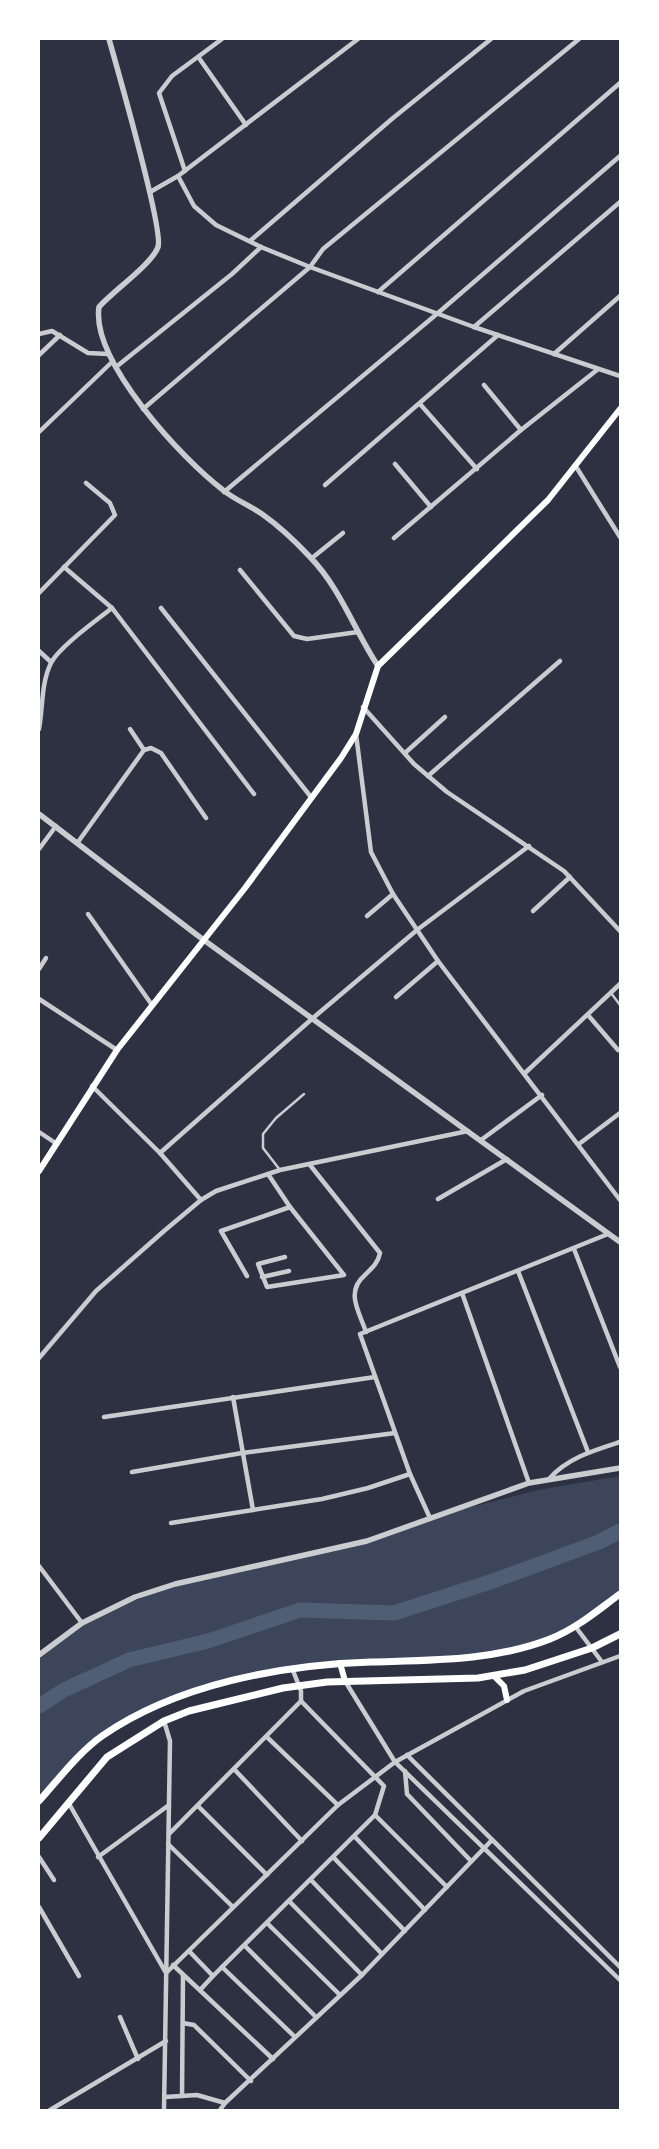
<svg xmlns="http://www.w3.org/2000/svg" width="659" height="2149" font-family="Commissioner,sans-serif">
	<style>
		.green { fill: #3c4559 }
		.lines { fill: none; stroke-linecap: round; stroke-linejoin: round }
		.river { stroke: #4f5d75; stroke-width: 15 }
		.service { stroke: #caccd0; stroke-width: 2.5 }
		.minor { stroke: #caccd0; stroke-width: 4.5 }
		.tertiary { stroke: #caccd0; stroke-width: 5.5 }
		.secondary { stroke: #fff; stroke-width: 6 }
		.primary { stroke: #fff; stroke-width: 7 }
	</style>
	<rect width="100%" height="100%" fill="#2d3142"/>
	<polygon class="green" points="620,1476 620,1593 550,1639 460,1659 292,1668 187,1693 100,1737 39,1805 39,1655 82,1623 175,1584 319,1553 432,1517 538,1490"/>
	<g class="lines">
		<polyline class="river" points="39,1706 64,1690 129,1660 208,1641 300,1610 394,1613 493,1581 599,1542 620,1531"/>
		<g class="service">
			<polyline points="611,993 620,1005"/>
			<polyline points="280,1170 263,1148 263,1134 276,1118 304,1094"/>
		</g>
		<g class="minor">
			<polyline points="199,58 246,125"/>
			<polyline points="185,171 159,93 172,76 222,39"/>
			<polyline points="178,176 194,206 216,225 261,247 310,267 474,327 620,376"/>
			<polyline points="150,192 178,176 358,39"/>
			<polyline points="250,241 393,118 491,39"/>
			<polyline points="378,292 620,83"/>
			<polyline points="474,327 620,202"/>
			<polyline points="39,334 52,331 88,353 108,354"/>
			<polyline points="554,354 620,296"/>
			<polyline points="39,355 60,335"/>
			<polyline points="116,367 232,274 261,247"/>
			<polyline points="484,385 521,430"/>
			<polyline points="420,404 477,469"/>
			<polyline points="143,409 310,267 323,249 579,39"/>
			<polyline points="39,432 113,361"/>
			<polyline points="395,464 431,507"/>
			<polyline points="575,465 620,537"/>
			<polyline points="325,485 498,335"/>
			<polyline points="224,492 438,313 620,156"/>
			<polyline points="394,538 521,430 597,370"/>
			<polyline points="312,558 343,533"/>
			<polyline points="64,567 112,608 254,794"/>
			<polyline points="240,570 294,636 307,639 358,632"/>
			<polyline points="39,593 115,515 110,503 86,483"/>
			<polyline points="161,608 311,797"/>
			<polyline points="39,651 51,662"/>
			<polyline points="363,707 414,764 447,792 564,871 620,931"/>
			<path d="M 39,729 C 43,708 41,683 51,663 C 59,647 97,620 112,608"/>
			<polyline points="130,729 144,750"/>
			<polyline points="356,734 371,852 393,894 438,961 620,1200"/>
			<polyline points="144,750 151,748 161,753 206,818"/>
			<polyline points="405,753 445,717"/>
			<polyline points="428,776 560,661"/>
			<polyline points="78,842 144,750"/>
			<polyline points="39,849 56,826"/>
			<polyline points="533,911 570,877"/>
			<polyline points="88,914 152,1005"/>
			<polyline points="367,916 393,894"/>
			<polyline points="39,969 46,958"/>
			<polyline points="396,997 438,961"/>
			<polyline points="39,999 117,1050"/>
			<polyline points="588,1015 618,1050"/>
			<polyline points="525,1073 620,984"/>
			<polyline points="92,1086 160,1153 201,1200"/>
			<polyline points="39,1132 57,1144"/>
			<polyline points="481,1140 542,1095"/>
			<polyline points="579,1144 620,1113"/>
			<polyline points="160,1153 313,1018 417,930 529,846"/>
			<path d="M 310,1165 L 380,1253 C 378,1263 372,1268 365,1275 C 345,1292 359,1311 366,1332"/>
			<polyline points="268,1174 290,1207 344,1275 267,1287 258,1264 285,1257"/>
			<polyline points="438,1199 507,1159"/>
			<polyline points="574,1249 620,1367"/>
			<polyline points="518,1271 588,1452"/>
			<polyline points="247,1276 221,1231 290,1207"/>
			<polyline points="262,1277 289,1271"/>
			<polyline points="462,1293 529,1483"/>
			<polyline points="39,1358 96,1291 164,1231 201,1200 216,1191 280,1170 468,1131"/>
			<polyline points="233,1397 253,1510"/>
			<polyline points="104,1417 375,1377"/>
			<polyline points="132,1472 242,1453 395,1433"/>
			<path d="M 549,1479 C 567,1458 595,1450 620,1442"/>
			<polyline points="430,1518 410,1474 360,1334 608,1234"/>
			<polyline points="171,1523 322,1499 368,1488 410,1474"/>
			<polyline points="39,1566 82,1623"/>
			<polyline points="575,1626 602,1662"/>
			<polyline points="345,1681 395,1762 620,1980"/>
			<polyline points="164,1721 170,1741 164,2110"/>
			<polyline points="267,1737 338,1805"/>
			<polyline points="407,1755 620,1967"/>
			<polyline points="234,1769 302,1841"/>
			<polyline points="405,1771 407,1794 471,1861"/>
			<polyline points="68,1802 166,1973 338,1805 395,1762 524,1691 620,1656"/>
			<polyline points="198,1806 267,1875"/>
			<polyline points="375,1815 447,1887"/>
			<polyline points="169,1834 301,1701 301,1691 292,1668"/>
			<polyline points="355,1837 425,1910"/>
			<polyline points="168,1844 233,1907"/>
			<polyline points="39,1857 54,1880"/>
			<polyline points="98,1857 169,1805"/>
			<polyline points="334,1858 405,1931"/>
			<polyline points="311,1880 382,1954"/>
			<polyline points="289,1901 362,1975"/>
			<polyline points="39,1907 79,1976"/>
			<polyline points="268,1924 340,1995"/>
			<polyline points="245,1946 315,2016"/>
			<polyline points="189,1951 213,1976 375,1815 384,1786 301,1701"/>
			<polyline points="173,1965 273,2059"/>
			<polyline points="222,1967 295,2037"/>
			<polyline points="200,1990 213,1976"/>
			<polyline points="120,2017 138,2059"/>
			<polyline points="183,2023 194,2025 251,2081"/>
			<polyline points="182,2096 183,1975"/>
			<polyline points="165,2097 197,2095 225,2103"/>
			<polyline points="50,2110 166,2041"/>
			<polyline points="220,2110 225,2103 362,1975 492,1840"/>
		</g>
		<g class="tertiary">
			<path d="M 109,39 C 117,68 164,230 158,247 C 152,264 113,291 99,307 C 91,361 182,459 223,490 C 235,500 249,505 262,514 C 279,526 296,542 310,557 C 341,589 354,630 378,666"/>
			<polyline points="39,814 197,935 620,1242"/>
			<polyline points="39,1655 82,1623 135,1597 175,1584 367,1541 529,1483 620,1468"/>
		</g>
		<g class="secondary">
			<polyline points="39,1171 117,1050 245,888 341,758 356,734 378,666 548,500 620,409"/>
			<polyline points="340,1663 345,1681"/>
			<polyline points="494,1676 504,1686 507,1700"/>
		</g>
		<g class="primary">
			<path d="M 39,1801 C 58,1780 78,1753 102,1736 C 177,1684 281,1665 371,1662 C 431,1660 494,1661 550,1639 C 576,1629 598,1610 620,1594"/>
			<polyline points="39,1838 107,1757 164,1721 189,1711 283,1688 327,1682 478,1678 525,1670 592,1648 620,1634"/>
		</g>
	</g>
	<rect width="659" height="2149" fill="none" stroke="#ffffff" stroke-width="80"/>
</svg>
